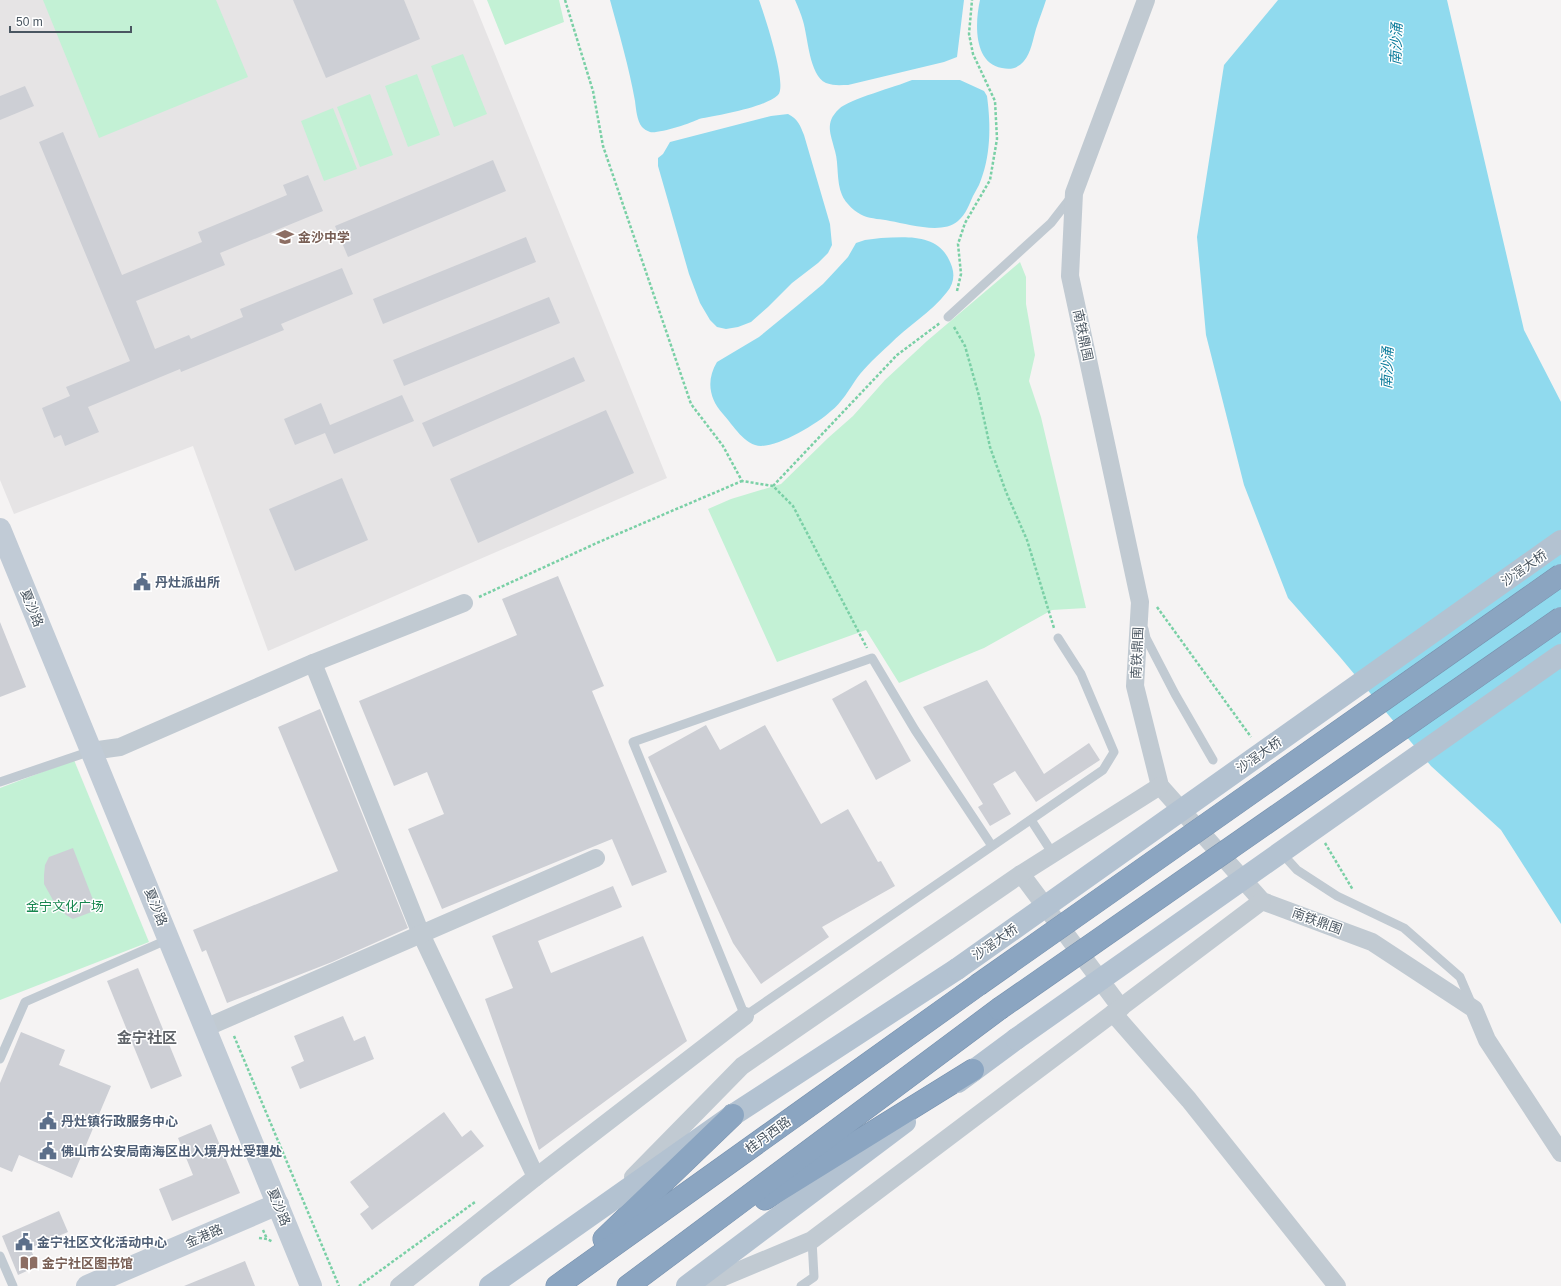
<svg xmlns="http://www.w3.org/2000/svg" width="1561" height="1286" font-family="Helvetica,'Noto Sans SC',sans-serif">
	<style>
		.education { fill: #e6e4e5 }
		.green { fill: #c3f1d5 }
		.water { fill: #90daee }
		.building { fill: #cdcfd5 }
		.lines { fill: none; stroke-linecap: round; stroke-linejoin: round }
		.highway-casing { stroke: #7690ad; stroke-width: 23 }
		.path { stroke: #7ad0a6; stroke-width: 2.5; stroke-dasharray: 3 2; stroke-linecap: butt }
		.lane { stroke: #c1cad2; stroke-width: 9 }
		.street { stroke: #c1cad2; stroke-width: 18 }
		.secondary { stroke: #c1cbd6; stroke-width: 22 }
		.primary { stroke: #b3c2d1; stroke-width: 22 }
		.highway { stroke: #8ba5c1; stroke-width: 22 }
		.highway-bridge-casing { stroke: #7690ad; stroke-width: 23; stroke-linecap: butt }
		.primary-bridge { stroke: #b3c2d1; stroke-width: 22 }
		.highway-bridge { stroke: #8ba5c1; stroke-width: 22 }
		.labels { text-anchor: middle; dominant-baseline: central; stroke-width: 3; stroke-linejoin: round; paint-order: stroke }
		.education-label { font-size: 13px; font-weight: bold; fill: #785e54; stroke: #fff; text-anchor: start }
		.street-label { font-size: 13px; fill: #4a5661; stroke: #fff }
		.service-label { font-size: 13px; font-weight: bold; fill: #4e5e75; stroke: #fff; text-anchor: start }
		.park-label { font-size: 13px; fill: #17864f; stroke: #fff }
		.water-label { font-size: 14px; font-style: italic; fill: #0c7c9b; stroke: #fff }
		.quarter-label { font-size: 15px; font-weight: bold; fill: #5f6368; stroke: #fff }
	</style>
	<rect width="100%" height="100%" fill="#f5f3f3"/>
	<polygon class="education" points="0,0 473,0 667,478 268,651 193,446 14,514 0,480"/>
	<g class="green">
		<polygon points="43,0 216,0 248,77 99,138"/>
		<polygon points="487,0 559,0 564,22 505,45"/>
		<polygon points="463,54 487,114 454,127 431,66"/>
		<polygon points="417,74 440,135 408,147 385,86"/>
		<polygon points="370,94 393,155 360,167 337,107"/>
		<polygon points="333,108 357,169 324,181 301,121"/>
		<polygon points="1020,262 1026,277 1026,304 1035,355 1029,381 1041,417 1086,608 1052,610 984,648 899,683 866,630 777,662 708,509 731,499 781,484 828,438 853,416 885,380 927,341"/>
		<polygon points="74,760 149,942 0,1000 0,788"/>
	</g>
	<g class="water">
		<path d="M 610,0 L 759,0 C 764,14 788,85 778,95 C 764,108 719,115 699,119 C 692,123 658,134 650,132 C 647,131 644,129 642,127 C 637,121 636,109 635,101 C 629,67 619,33 610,0 Z"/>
		<path d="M 795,0 L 964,0 L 957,57 L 944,62 L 848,85 C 840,85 834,86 826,83 C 809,75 808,37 803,21 C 801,14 798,7 795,0 Z"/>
		<path d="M 980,0 L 1046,0 C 1043,10 1039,19 1036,29 C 1033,39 1031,53 1024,61 C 1018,68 1011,70 1002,68 C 973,63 975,22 980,0 Z"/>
		<polygon points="1278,0 1447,0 1524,330 1561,402 1561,924 1501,830 1431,766 1340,657 1288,598 1244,485 1206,335 1197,237 1224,65"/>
		<path d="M 912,80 L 960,80 L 984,91 L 987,96 C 991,126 991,157 979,185 C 977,189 975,192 973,196 C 969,205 966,214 958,221 C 942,235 909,224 890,221 C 882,219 871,219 864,216 C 856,213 845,203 842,195 C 836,181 839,165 835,151 C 831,134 824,123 839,109 C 849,99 896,87 912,80 Z"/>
		<path d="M 788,114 C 798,119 800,125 804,135 L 830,224 L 832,245 L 828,253 L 818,263 L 792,283 L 768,307 L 751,322 L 738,327 L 726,329 L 717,327 L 710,320 L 700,303 L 689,274 L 658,166 L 658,158 L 663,154 L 670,142 L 771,116 Z"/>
		<path d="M 881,238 C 909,237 941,233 952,267 C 955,276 953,285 947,292 C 931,313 907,326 889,345 C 878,355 866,366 857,378 C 850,388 841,404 831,411 C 817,424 780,446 761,446 C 745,446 733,425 723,414 C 709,399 706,380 717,362 L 759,337 L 798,305 L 823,284 L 837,269 L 848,257 L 856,243 L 865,240 Z"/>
	</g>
	<g class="building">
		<polygon points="293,0 404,0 420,39 326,78"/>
		<polygon points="25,86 34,106 0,120 0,96"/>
		<polygon points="63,132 122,275 202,242 198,232 287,195 283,185 308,175 323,211 220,253 225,265 136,301 155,349 189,335 191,339 243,317 240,309 342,268 353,294 281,324 284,330 181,372 180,369 88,407 99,432 65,446 61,435 54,438 42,408 70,396 66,387 130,361 39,142"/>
		<polygon points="493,160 506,191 348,257 335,226"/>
		<polygon points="526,237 536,262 383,324 373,299"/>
		<polygon points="549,297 560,323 404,386 393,360"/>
		<polygon points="574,357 585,381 433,447 422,423"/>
		<polygon points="402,395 414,421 334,454 325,433 295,445 284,419 321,403 330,425"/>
		<polygon points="606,410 634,473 478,543 450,479"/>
		<polygon points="342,478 368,540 295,571 269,509"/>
		<polygon points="558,576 604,686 592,691 667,872 632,886 612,839 442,909 408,829 444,814 427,772 394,786 359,701 517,635 502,599"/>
		<polygon points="0,622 26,687 0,697"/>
		<polygon points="866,680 911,761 876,780 832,699"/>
		<polygon points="987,680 1044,774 1089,743 1100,760 1036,802 1015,771 993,784 1011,814 990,826 978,807 983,804 923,707"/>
		<polygon points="320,709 408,928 332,962 227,1003 206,950 202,952 193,930 338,871 278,727"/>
		<polygon points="706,725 720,750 765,725 821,824 848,809 878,862 881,861 895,886 822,927 829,937 761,984 733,943 648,757"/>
		<polygon points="73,848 97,910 73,919 66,915 54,902 44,884 44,875 45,865 49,857"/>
		<polygon points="613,886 622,907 538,941 551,973 643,936 687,1041 539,1150 485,999 513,988 492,936"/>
		<polygon points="138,968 182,1076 151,1089 107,981"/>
		<polygon points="343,1016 354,1041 365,1036 374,1059 300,1089 291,1067 304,1061 294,1036"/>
		<polygon points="21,1032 65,1050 59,1065 111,1086 72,1178 19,1155 12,1172 0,1167 0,1083"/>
		<polygon points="444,1112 462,1137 471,1130 484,1146 372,1230 360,1214 369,1207 350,1182"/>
		<polygon points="211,1124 240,1193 172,1221 159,1189 193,1175 178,1138"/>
		<polygon points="59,1211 68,1232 30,1248 38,1266 18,1275 2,1236"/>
		<polygon points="245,1261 255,1286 184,1286"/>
	</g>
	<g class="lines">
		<g class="highway-casing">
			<g id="highway">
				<polyline points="765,1199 973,1070"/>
				<polyline points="604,1239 733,1115"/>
				<polyline points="557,1286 978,985"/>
				<polyline points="628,1286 999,1009"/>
			</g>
		</g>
		<g class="path">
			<polyline points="565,0 593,91 603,146 691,404 723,446 742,481 773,486 793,506 867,648"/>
			<polyline points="957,291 961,274 958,244 965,223 990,180 997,139 995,101 973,54 969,34 972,0"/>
			<polyline points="954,327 965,346 979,396 990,447 1006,492 1027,540 1054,628"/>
			<polyline points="773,486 897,355 940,323"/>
			<polyline points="479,597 599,542 742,481"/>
			<polyline points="1157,607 1251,737"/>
			<polyline points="1325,843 1353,890"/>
			<polyline points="234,1036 339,1286"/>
			<polyline points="263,1230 267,1239"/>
			<polyline points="259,1238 267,1239 273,1242"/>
			<polyline points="359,1286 475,1202"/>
		</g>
		<g class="lane">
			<polyline points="948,317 1051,223 1072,196"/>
			<polyline points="1144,629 1146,638 1175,694 1213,760"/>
			<polyline points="0,782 91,751"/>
			<polyline points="1031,820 1053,854"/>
			<polyline points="992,846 915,730 872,658 633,742 745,1016 1103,770 1114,752 1081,674 1058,638"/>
			<polyline points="1287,859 1297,870 1337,896 1404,928 1460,977 1472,1005"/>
			<polyline points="0,1059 25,1002 169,939"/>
			<polyline points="0,1256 13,1286"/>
			<polyline points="801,1286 814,1277 812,1240"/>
		</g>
		<g class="street">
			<polyline points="1146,0 1074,193 1070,276 1140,602 1135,686 1160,786 1262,901 1372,942 1474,1009 1487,1040 1561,1153"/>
			<polyline points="313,663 421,934 536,1177"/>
			<polyline points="91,751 120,747 313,663 464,603"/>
			<polyline points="1021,874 1121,1008"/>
			<polyline points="1113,1013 1189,1100 1337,1286"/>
			<polyline points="205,1028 596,858"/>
			<polyline points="633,1177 742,1066 1021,874 1160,786"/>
			<polyline points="399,1286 536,1177 745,1016"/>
			<polyline points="702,1286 812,1240 1262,901"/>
		</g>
		<g class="secondary">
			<polyline points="0,529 311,1286"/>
			<polyline points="87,1286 278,1204"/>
		</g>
		<g class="primary">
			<polyline points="958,1082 1016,1039"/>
			<polyline points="490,1286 733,1115 957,969"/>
			<polyline points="687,1286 905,1122"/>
		</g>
		<use href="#highway" class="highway"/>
		<g class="highway-bridge-casing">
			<g id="highway-bridge">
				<polyline points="978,985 1561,575"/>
				<polyline points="999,1009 1561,618"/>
			</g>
		</g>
		<g class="primary-bridge">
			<polyline points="957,969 1561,541"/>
			<polyline points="1016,1039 1561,655"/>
		</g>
		<use href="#highway-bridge" class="highway-bridge"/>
	</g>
	<defs>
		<g id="school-bare" transform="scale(1.38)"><path d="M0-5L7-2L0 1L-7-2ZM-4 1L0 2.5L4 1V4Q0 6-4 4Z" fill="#8d6e63" stroke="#fff" stroke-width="2.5" paint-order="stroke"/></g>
		<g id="civic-bare" transform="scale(1.38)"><path d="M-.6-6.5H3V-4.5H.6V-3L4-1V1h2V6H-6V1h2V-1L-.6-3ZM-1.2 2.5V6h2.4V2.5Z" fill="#5c6f8a" stroke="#fff" stroke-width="2.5" paint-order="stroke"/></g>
		<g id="library-bare" transform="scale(1.38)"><path d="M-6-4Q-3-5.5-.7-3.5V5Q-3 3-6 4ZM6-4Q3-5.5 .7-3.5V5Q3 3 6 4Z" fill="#8d6e63" stroke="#fff" stroke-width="2.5" paint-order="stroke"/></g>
	</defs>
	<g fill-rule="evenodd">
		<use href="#school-bare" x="285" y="237"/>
		<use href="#civic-bare" x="142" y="582"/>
		<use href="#civic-bare" x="48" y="1121"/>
		<use href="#civic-bare" x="48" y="1151"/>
		<use href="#civic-bare" x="24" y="1242"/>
		<use href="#library-bare" x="29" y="1263"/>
	</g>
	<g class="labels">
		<g class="education-label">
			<text x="298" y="237">金沙中学</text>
			<text x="42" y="1263">金宁社区图书馆</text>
		</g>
		<g class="street-label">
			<text transform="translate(1083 335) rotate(78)">南铁鼎围</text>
			<text transform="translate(1524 568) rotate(-35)">沙滘大桥</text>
			<text transform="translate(32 608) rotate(68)">夏沙路</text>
			<text transform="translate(1137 653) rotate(-87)">南铁鼎围</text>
			<text transform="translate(1259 755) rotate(-35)">沙滘大桥</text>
			<text transform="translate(156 907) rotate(68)">夏沙路</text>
			<text transform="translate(1317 921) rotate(20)">南铁鼎围</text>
			<text transform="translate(995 942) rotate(-35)">沙滘大桥</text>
			<text transform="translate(768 1135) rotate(-36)">桂丹西路</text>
			<text transform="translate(279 1207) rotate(68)">夏沙路</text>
			<text transform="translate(204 1236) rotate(-23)">金港路</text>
		</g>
		<g class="service-label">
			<text x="155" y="582">丹灶派出所</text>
			<text x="61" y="1121">丹灶镇行政服务中心</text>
			<text x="61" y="1151">佛山市公安局南海区出入境丹灶受理处</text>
			<text x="37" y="1242">金宁社区文化活动中心</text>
		</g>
		<g class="park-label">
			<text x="65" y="906">金宁文化广场</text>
		</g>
		<g class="water-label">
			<text transform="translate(1396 44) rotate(-88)">南沙涌</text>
			<text transform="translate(1387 368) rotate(-88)">南沙涌</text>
		</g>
		<g class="quarter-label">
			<text x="147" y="1037">金宁社区</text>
		</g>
	</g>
	<path d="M10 26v6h121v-6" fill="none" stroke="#4a5661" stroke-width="2"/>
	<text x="16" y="26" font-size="12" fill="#4a5661" stroke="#ffffff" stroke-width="3" paint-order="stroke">50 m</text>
</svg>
